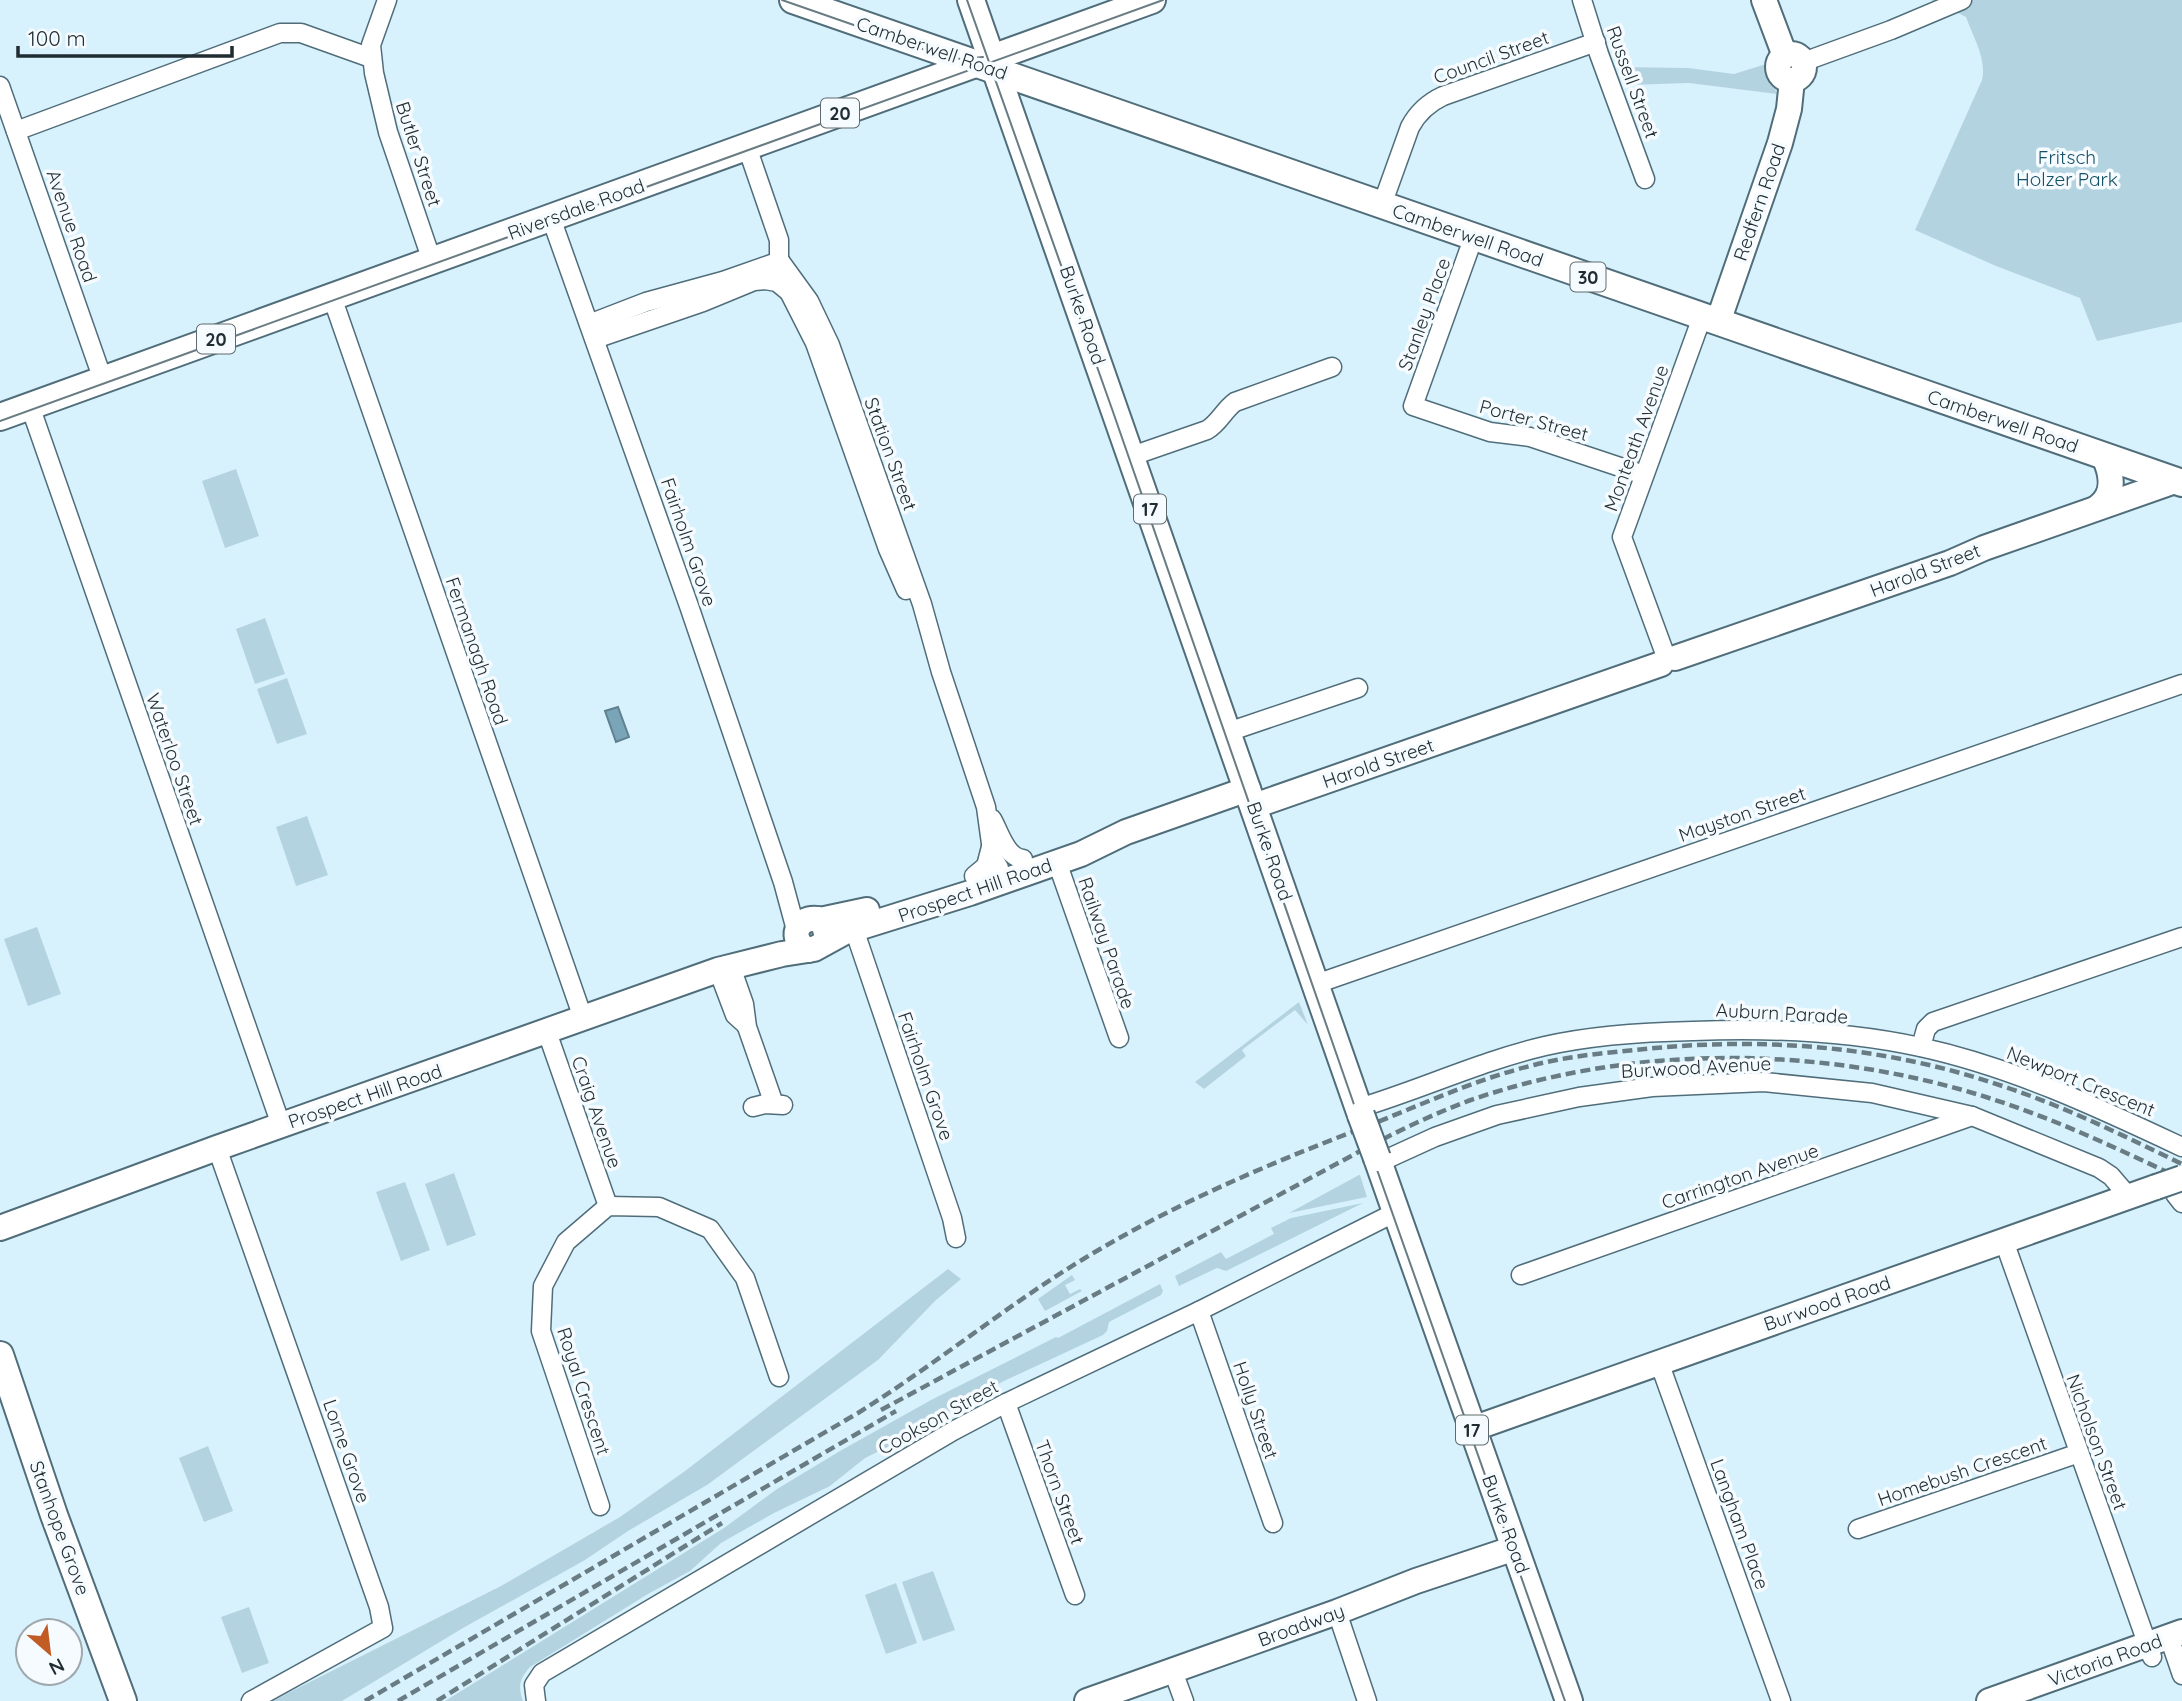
<svg xmlns="http://www.w3.org/2000/svg" width="2182" height="1701" font-family="Quicksand,sans-serif">
	<style>
		.green { fill: #b4d3e1 }
		.water { fill: #7aa5b8; stroke: #5f8190; stroke-width: 2 }
		.lines { fill: none; stroke-linecap: round; stroke-linejoin: round }
		.street-casing { stroke: #506d7a; stroke-width: 21 }
		.secondary-casing { stroke: #506d7a; stroke-width: 28 }
		.primary-casing { stroke: #506d7a; stroke-width: 30 }
		.street { stroke: #fff; stroke-width: 18 }
		.secondary { stroke: #fff; stroke-width: 24 }
		.primary { stroke: #fff; stroke-width: 26 }
		.tram { stroke: #697c83; stroke-width: 2 }
		.rail { stroke: #697c83; stroke-width: 4.5; stroke-dasharray: 10 5; stroke-linecap: butt }
		.secondary-bridge-casing { stroke: #506d7a; stroke-width: 28; stroke-linecap: butt }
		.primary-bridge-casing { stroke: #506d7a; stroke-width: 30; stroke-linecap: butt }
		.secondary-bridge { stroke: #fff; stroke-width: 24 }
		.primary-bridge { stroke: #fff; stroke-width: 26 }
		.labels { text-anchor: middle; dominant-baseline: central; stroke-width: 7; stroke-linejoin: round; paint-order: stroke }
		.shield { fill: #f5fbfe; stroke: #5f6a6e; stroke-width: 2 }
		.shield-label { font-size: 18px; font-weight: bold; fill: #1f2c31 }
		.street-label { font-size: 19px; fill: #1f2c31; stroke: #f5fbfe }
		.park-label { font-size: 19px; fill: #175065; stroke: #f5fbfe }
	</style>
	<rect width="100%" height="100%" fill="#d8f2fd"/>
	<g class="green">
		<path d="M 1931,0 L 2182,0 L 2182,322 L 2097,341 L 2080,298 L 1996,266 L 1915,230 L 1982,80 C 1987,59 1973,37 1966,17 Z"/>
		<polygon points="1766,64 1777,94 1689,83 1627,85 1617,67 1688,68 1734,74"/>
		<polygon points="236,469 259,536 225,548 202,481"/>
		<polygon points="265,618 285,674 255,684 236,629"/>
		<polygon points="287,678 307,734 277,744 257,689"/>
		<polygon points="307,816 328,875 296,886 276,827"/>
		<polygon points="37,927 61,994 28,1006 4,939"/>
		<polygon points="1299,1002 1308,1025 1295,1010 1242,1050 1246,1056 1204,1089 1195,1082"/>
		<polygon points="454,1173 476,1235 447,1246 425,1184"/>
		<polygon points="1360,1175 1367,1197 1289,1213 1359,1175"/>
		<polygon points="405,1182 430,1250 401,1261 376,1192"/>
		<polygon points="1363,1203 1226,1271 1217,1268 1179,1286 1175,1276 1221,1252 1226,1259 1274,1234 1271,1228 1291,1218"/>
		<polygon points="948,1269 961,1279 935,1301 878,1360 707,1485 628,1531 585,1560 463,1628 342,1701 272,1701 501,1586 620,1517 685,1471"/>
		<polygon points="1072,1275 1075,1280 1065,1285 1070,1294 1080,1289 1082,1291 1045,1311 1038,1299"/>
		<path d="M 1160,1284 L 1163,1291 L 1161,1295 L 1109,1322 L 1107,1331 L 1103,1335 L 1004,1381 L 926,1424 L 898,1442 L 865,1458 L 830,1486 L 774,1513 L 721,1543 L 690,1571 L 648,1594 L 530,1667 C 519,1679 518,1687 523,1701 L 445,1701 L 724,1528 L 777,1489 L 840,1451 L 931,1400 L 1056,1337 L 1058,1338 Z"/>
		<polygon points="208,1446 233,1511 204,1522 179,1458"/>
		<polygon points="933,1571 955,1630 923,1641 902,1582"/>
		<polygon points="896,1583 917,1643 886,1654 865,1595"/>
		<polygon points="249,1607 269,1663 242,1673 221,1617"/>
	</g>
	<polygon class="water" points="618,707 629,737 616,742 605,711"/>
	<g class="lines">
		<g class="street-casing">
			<g id="street">
				<polyline points="387,0 371,45 374,73 388,132 432,261"/>
				<polyline points="1582,0 1599,54 1645,179"/>
				<polyline points="1803,62 1891,30 1962,0"/>
				<polyline points="0,86 103,380"/>
				<polyline points="16,131 280,33 301,33 371,58"/>
				<polyline points="747,147 779,240 779,259 783,280 815,343 888,549 906,590"/>
				<path d="M 1382,205 L 1410,127 C 1418,112 1428,103 1443,96 L 1596,42"/>
				<polyline points="551,218 689,606 783,882 796,930"/>
				<polyline points="1474,236 1413,406 1490,432 1530,437 1644,475"/>
				<polyline points="780,261 809,301 830,345 922,604 941,672 986,807 993,858 999,868"/>
				<polyline points="332,297 583,1018"/>
				<polyline points="589,324 646,302 723,281 780,261"/>
				<polyline points="595,339 703,302 754,281 765,280 777,282 788,291"/>
				<polyline points="30,406 281,1125"/>
				<path d="M 1132,456 L 1207,430 C 1219,423 1224,410 1235,402 L 1332,367"/>
				<polyline points="1665,654 1622,537 1702,317"/>
				<polyline points="1228,732 1358,688"/>
				<path d="M 992,819 C 1000,833 1006,857 1023,859"/>
				<polyline points="1057,862 1119,1038"/>
				<polyline points="974,876 986,866 991,847"/>
				<polyline points="854,929 952,1218 956,1238"/>
				<polyline points="731,967 744,1004 747,1027 774,1104"/>
				<polyline points="718,970 735,1015 745,1024"/>
				<polyline points="1316,984 2182,684"/>
				<polyline points="547,1032 608,1206"/>
				<polyline points="1921,1047 1926,1029 1933,1022 2182,937"/>
				<polyline points="753,1107 765,1104 783,1105"/>
				<path d="M 1359,1108 C 1422,1089 1481,1061 1545,1046 C 1593,1035 1644,1032 1693,1031 C 1768,1028 1846,1031 1920,1047 C 2012,1067 2097,1107 2182,1147"/>
				<polyline points="217,1148 379,1607 383,1628 251,1701"/>
				<polyline points="1378,1163 1435,1137 1497,1115 1579,1097 1652,1087 1764,1082 1872,1093 1972,1116 2099,1168 2111,1176 2129,1197"/>
				<polyline points="2175,1194 2182,1203"/>
				<polyline points="2004,1241 2152,1657"/>
				<polyline points="1521,1275 1972,1116"/>
				<polyline points="1199,1311 1273,1523"/>
				<polyline points="1659,1362 1781,1701"/>
				<polyline points="1006,1403 1075,1595"/>
				<polyline points="600,1506 541,1331 543,1286 566,1242 608,1206 659,1207 710,1229 745,1278 779,1377"/>
				<polyline points="1858,1529 2079,1453"/>
				<polyline points="1337,1612 1367,1701"/>
				<polyline points="2169,1637 2182,1675"/>
				<polyline points="1173,1671 1184,1701"/>
				<polyline points="536,1701 534,1685 542,1673 953,1431 1006,1403 1199,1311 1396,1212"/>
			</g>
		</g>
		<g class="secondary-casing">
			<g id="secondary">
				<polyline points="1764,0 1785,56"/>
				<circle cx="1791" cy="67" r="13"/>
				<polyline points="1718,322 1780,143 1789,109 1792,80"/>
				<path d="M 2098,507 C 2116,494 2112,474 2104,457"/>
				<polyline points="1675,658 1950,563 1984,548 2175,481"/>
				<polyline points="1254,806 1661,664"/>
				<polyline points="820,920 867,910"/>
				<path d="M 808,950 C 788,940 796,916 818,919 L 824,926 L 826,933"/>
				<polyline points="0,1228 217,1148 718,970 782,954 814,949 845,932 970,893 1081,854 1126,832 1248,789"/>
				<polyline points="1472,1429 2156,1187"/>
				<polyline points="1087,1701 1337,1612 1416,1581 1515,1548"/>
				<polyline points="1989,1701 2182,1632"/>
			</g>
		</g>
		<g class="primary-casing">
			<g id="primary">
				<polyline points="793,0 2182,483"/>
				<polyline points="971,0 1361,1115"/>
				<polyline points="0,417 1152,0"/>
				<polyline points="1377,1158 1569,1701"/>
				<polyline points="0,1355 54,1515 123,1701"/>
			</g>
		</g>
		<use href="#street" class="street"/>
		<use href="#secondary" class="secondary"/>
		<use href="#primary" class="primary"/>
		<g class="tram">
			<polyline points="782,0 940,55 961,59 983,57"/>
			<polyline points="967,0 1112,409 1358,1116 1565,1701"/>
			<polyline points="0,421 1163,0"/>
		</g>
		<g class="rail">
			<path d="M 881,1410 L 1353,1155 C 1390,1135 1428,1116 1468,1101 C 1633,1043 1827,1045 1992,1099 C 2058,1120 2120,1150 2182,1179"/>
			<path d="M 365,1701 L 858,1413 C 936,1364 1006,1306 1085,1258 C 1174,1204 1268,1164 1365,1127 C 1421,1105 1476,1079 1534,1065 C 1573,1055 1615,1052 1655,1048 C 1777,1037 1895,1048 2011,1089 C 2070,1109 2126,1137 2182,1164"/>
			<polyline points="398,1701 896,1411"/>
			<polyline points="437,1701 722,1523"/>
		</g>
		<g class="secondary-bridge-casing">
			<polyline id="secondary-bridge" points="2156,1187 2182,1178"/>
		</g>
		<g class="primary-bridge-casing">
			<polyline id="primary-bridge" points="1361,1115 1377,1158"/>
		</g>
		<use href="#secondary-bridge" class="secondary-bridge"/>
		<use href="#primary-bridge" class="primary-bridge"/>
	</g>
	<g class="labels">
		<g class="shield">
			<rect x="821" y="98.5" width="38" height="29" rx="5"/>
			<rect x="1570.5" y="262.5" width="35" height="29" rx="5"/>
			<rect x="197" y="324.5" width="38" height="29" rx="5"/>
			<rect x="1134" y="494.5" width="32" height="29" rx="5"/>
			<rect x="1456" y="1415.5" width="32" height="29" rx="5"/>
		</g>
		<g class="shield-label">
			<text x="840" y="113">20</text>
			<text x="1588" y="277">30</text>
			<text x="216" y="339">20</text>
			<text x="1150" y="509">17</text>
			<text x="1472" y="1430">17</text>
		</g>
		<g class="street-label">
			<text transform="translate(932 48) rotate(19)">Camberwell Road</text>
			<text transform="translate(1491 57) rotate(-20)">Council Street</text>
			<text transform="translate(1633 82) rotate(70)">Russell Street</text>
			<text transform="translate(419 154) rotate(72)">Butler Street</text>
			<text transform="translate(1759 202) rotate(-71)">Redfern Road</text>
			<text transform="translate(576 209) rotate(-20)">Riversdale Road</text>
			<text transform="translate(72 226) rotate(71)">Avenue Road</text>
			<text transform="translate(1468 235) rotate(19)">Camberwell Road</text>
			<text transform="translate(1424 314) rotate(-70)">Stanley Place</text>
			<text transform="translate(1083 315) rotate(71)">Burke Road</text>
			<text transform="translate(1534 420) rotate(15)">Porter Street</text>
			<text transform="translate(2003 421) rotate(19)">Camberwell Road</text>
			<text transform="translate(1636 438) rotate(-70)">Monteath Avenue</text>
			<text transform="translate(891 454) rotate(70)">Station Street</text>
			<text transform="translate(689 542) rotate(71)">Fairholm Grove</text>
			<text transform="translate(1925 570) rotate(-21)">Harold Street</text>
			<text transform="translate(477 651) rotate(71)">Fermanagh Road</text>
			<text transform="translate(175 759) rotate(71)">Waterloo Street</text>
			<text transform="translate(1378 763) rotate(-19)">Harold Street</text>
			<text transform="translate(1742 814) rotate(-19)">Mayston Street</text>
			<text transform="translate(1270 851) rotate(71)">Burke Road</text>
			<text transform="translate(975 890) rotate(-19)">Prospect Hill Road</text>
			<text transform="translate(1107 943) rotate(71)">Railway Parade</text>
			<text transform="translate(1782 1013) rotate(3)">Auburn Parade</text>
			<text transform="translate(1696 1067) rotate(-3)">Burwood Avenue</text>
			<text transform="translate(926 1076) rotate(71)">Fairholm Grove</text>
			<text transform="translate(2081 1081) rotate(22)">Newport Crescent</text>
			<text transform="translate(365 1096) rotate(-19)">Prospect Hill Road</text>
			<text transform="translate(597 1112) rotate(71)">Craig Avenue</text>
			<text transform="translate(1740 1176) rotate(-19)">Carrington Avenue</text>
			<text transform="translate(1827 1303) rotate(-19)">Burwood Road</text>
			<text transform="translate(584 1391) rotate(72)">Royal Crescent</text>
			<text transform="translate(1256 1410) rotate(71)">Holly Street</text>
			<text transform="translate(938 1417) rotate(-29)">Cookson Street</text>
			<text transform="translate(2097 1442) rotate(70)">Nicholson Street</text>
			<text transform="translate(347 1451) rotate(71)">Lorne Grove</text>
			<text transform="translate(1962 1471) rotate(-19)">Homebush Crescent</text>
			<text transform="translate(1060 1492) rotate(70)">Thorn Street</text>
			<text transform="translate(1506 1524) rotate(70)">Burke Road</text>
			<text transform="translate(1740 1524) rotate(70)">Langham Place</text>
			<text transform="translate(60 1528) rotate(70)">Stanhope Grove</text>
			<text transform="translate(1301 1625) rotate(-20)">Broadway</text>
			<text transform="translate(2105 1660) rotate(-20)">Victoria Road</text>
		</g>
		<g class="park-label">
			<text x="2067" y="157">Fritsch<tspan x="2067" dy="22">Holzer Park</tspan></text>
		</g>
	</g>
	<g transform="translate(49 1652) rotate(152)"><circle r="33" fill="#f5fbfe" stroke="#9fa8ac" stroke-width="2"/>
	<path d="M0-5L12 26L0 18L-12 26Z" fill="#c05c24"/>
	<text y="-10" font-size="19" font-weight="bold" text-anchor="middle" fill="#1f2c31">N</text>
	</g>
	<path d="M18 46v10h214v-10" fill="none" stroke="#1f2c31" stroke-width="3.5"/>
	<text x="28" y="46" font-size="21" fill="#1f2c31" stroke="#f5fbfe" stroke-width="5" paint-order="stroke">100 m</text>
</svg>
